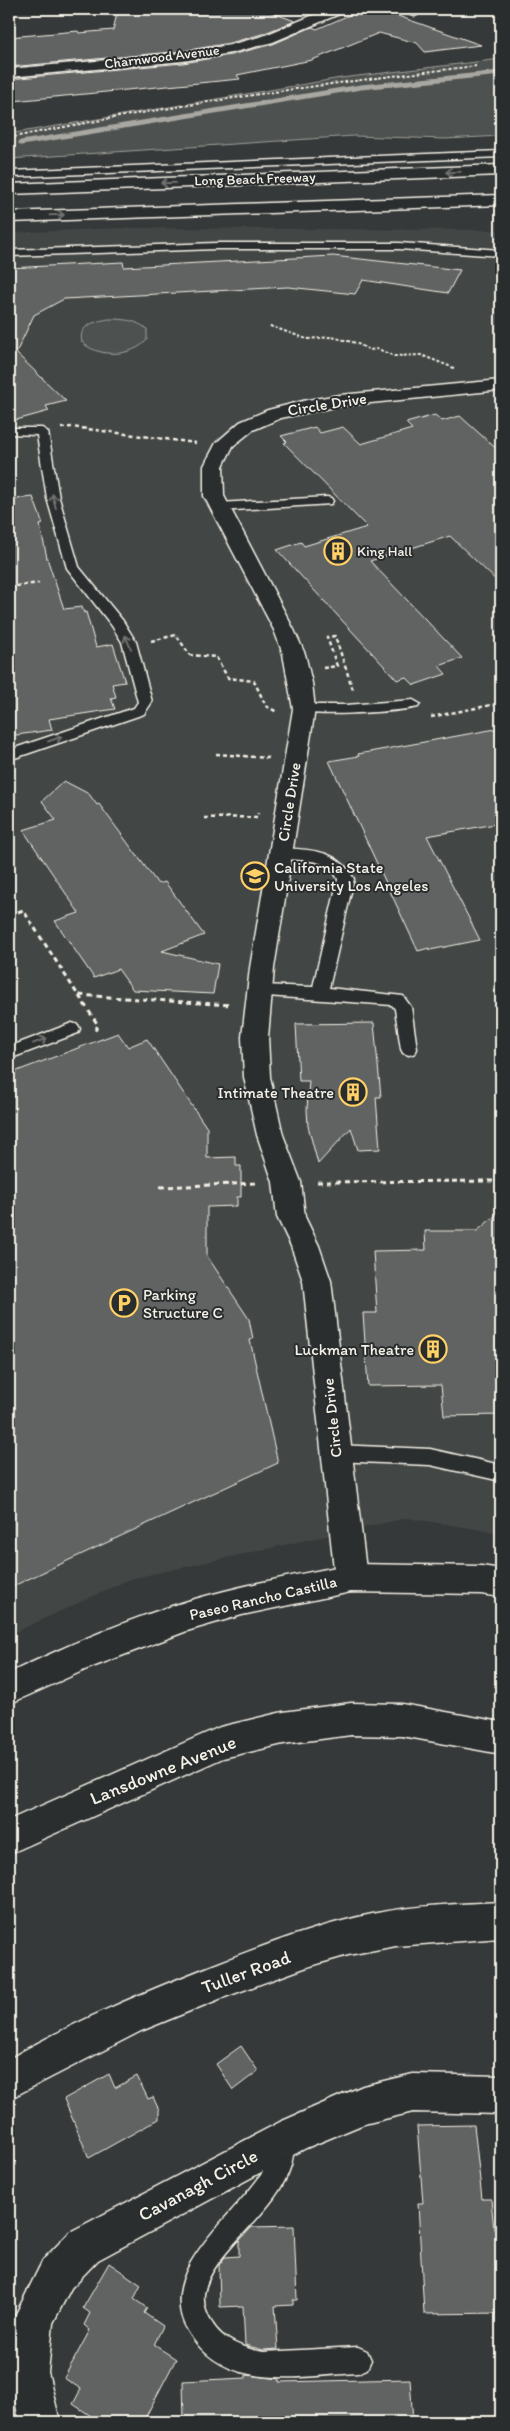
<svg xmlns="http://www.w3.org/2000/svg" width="510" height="2431" font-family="Itim,sans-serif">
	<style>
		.built { fill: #434645 }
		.green { fill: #4e514f; stroke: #a1a19c }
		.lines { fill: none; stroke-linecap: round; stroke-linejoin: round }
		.stream { stroke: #a8a7a1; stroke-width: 5 }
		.building { fill: #616362; stroke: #f4f1e8 }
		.service-casing { stroke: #f4f1e8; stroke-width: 3 }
		.minor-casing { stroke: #f4f1e8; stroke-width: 3 }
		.tertiary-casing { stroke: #f4f1e8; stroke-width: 3 }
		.motorway-casing { stroke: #f4f1e8; stroke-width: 3 }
		.path-far2 { stroke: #f4f1e8; stroke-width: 2; stroke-dasharray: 3 2; stroke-linecap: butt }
		.path-far1 { stroke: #f4f1e8; stroke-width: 2.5; stroke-dasharray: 4 3; stroke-linecap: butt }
		.path { stroke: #f4f1e8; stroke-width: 3; stroke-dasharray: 5 4; stroke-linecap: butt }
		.service { fill: #2a2d2e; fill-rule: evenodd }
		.minor { fill: #2a2d2e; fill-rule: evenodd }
		.tertiary { fill: #2a2d2e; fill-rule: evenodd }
		.motorway { fill: #2a2d2e; fill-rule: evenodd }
		.oneway { stroke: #71726f }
		.labels { text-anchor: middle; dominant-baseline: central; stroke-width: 4; stroke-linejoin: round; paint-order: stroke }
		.far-street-label { font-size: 14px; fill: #f4f1e8; stroke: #2a2d2e }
		.far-poi-label { font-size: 14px; fill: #f4f1e8; stroke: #2a2d2e; text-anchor: start }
		.street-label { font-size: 16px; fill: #f4f1e8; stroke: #2a2d2e }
		.poi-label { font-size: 16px; fill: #f4f1e8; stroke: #2a2d2e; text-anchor: start }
		.near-street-label { font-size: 19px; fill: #f4f1e8; stroke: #2a2d2e }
	</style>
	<rect width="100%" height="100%" fill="#363939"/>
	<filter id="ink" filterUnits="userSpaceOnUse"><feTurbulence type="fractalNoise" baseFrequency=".02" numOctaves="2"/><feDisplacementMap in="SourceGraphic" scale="10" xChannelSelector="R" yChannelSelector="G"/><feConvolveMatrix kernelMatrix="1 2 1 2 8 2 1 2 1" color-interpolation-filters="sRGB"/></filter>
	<g filter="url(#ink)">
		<polygon class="built" points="121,228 501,230 501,1533 407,1518 130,1579 9,1635 9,233"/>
		<g class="green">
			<polygon points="501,59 501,136 445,139 354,136 9,159 9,134 341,78"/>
			<path d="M 109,319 C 124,319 136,320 147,329 L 147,340 C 132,357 98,358 82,342 C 77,325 97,321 109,319 Z"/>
		</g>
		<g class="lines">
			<polyline class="stream" points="21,143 361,87 501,73"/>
		</g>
		<g class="building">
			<polygon points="118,9 262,9 295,21 262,34 230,43 183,51 9,67 9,37 78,31 79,33 113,30"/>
			<polygon points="363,9 378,9 481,45 425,52 417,43 379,33 312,60 237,75 240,79 13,101 9,88 9,79 183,63 231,55 273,44 312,27 317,29"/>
			<polygon points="333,256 460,270 448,293 363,280 355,294 288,287 64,299 34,315 16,353 66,401 46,406 49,411 9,422 9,268 123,262 124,267"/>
			<polygon points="435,415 442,421 460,416 501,453 501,585 450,536 370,561 462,658 439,666 446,674 414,685 406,677 397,680 277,550 301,542 304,546 367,527 284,443 287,442 281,436 315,427 320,433 343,427 361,444 412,429 406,423"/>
			<polygon points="33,497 43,524 40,525 41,530 47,558 64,609 82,607 84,613 86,612 96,647 113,644 125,682 112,684 116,697 111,698 115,709 49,719 52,730 9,736 9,500"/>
			<polygon points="501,728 501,823 427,836 480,940 430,950 429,948 418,951 329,761 359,756 358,754"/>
			<polygon points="64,781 89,794 97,805 99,804 158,884 165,882 204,935 162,951 218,964 213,994 133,990 118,969 94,978 55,921 79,913 23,830 56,820 42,801"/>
			<polygon points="374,1023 381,1097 376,1097 380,1149 358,1150 351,1128 318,1164 308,1126 307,1109 309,1081 299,1081 296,1024"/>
			<polygon points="118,1033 128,1047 147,1039 207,1128 207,1158 236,1157 236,1166 241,1166 241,1197 237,1197 237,1206 207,1207 207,1256 249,1319 253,1339 250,1340 278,1463 9,1588 9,1074"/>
			<polygon points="501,1211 501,1415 444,1416 441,1385 368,1386 363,1313 377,1313 373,1251 426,1250 425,1231 477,1231"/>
			<polygon points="241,2046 258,2071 233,2090 216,2064"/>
			<polygon points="109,2074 115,2088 137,2076 148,2099 153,2097 159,2110 159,2119 89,2158 64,2099"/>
			<polygon points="474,2125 482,2199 491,2199 494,2230 501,2230 501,2313 424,2314 418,2203 423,2203 417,2126"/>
			<polygon points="294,2226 297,2300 293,2300 293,2305 275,2306 278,2349 263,2350 245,2345 243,2306 220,2307 219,2265 225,2257 239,2256 239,2241 252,2227"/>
			<polygon points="109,2263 141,2285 134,2299 147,2308 144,2313 163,2326 154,2345 176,2359 143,2422 100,2422 73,2404 81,2389 64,2378 90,2330 84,2325 90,2313 83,2308"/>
			<polygon points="246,2375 279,2379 279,2382 410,2379 413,2422 184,2422 183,2381 246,2378"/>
		</g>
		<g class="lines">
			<g class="service-casing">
				<g id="service">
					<polygon points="501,151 501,157 9,177 9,171"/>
					<polygon points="217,243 399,243 501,250 501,256 399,249 217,249 9,256 9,250"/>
					<polygon points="9,428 42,428 48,432 59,498 79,567 123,621 136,642 152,702 144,714 9,760 9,750 134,708 138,702 122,642 112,626 67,568 47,498 37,435 9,434"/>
					<polygon points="327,497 331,498 333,501 331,504 219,511 213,507 219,503"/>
					<path d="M 413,700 L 420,704 L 418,707 C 402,711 305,719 297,709 L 304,705 L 346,705 Z"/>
					<path d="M 281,848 C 311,850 338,849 354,879 L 329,988 L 403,996 L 411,1007 L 417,1049 L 415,1053 L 409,1055 L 403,1053 L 401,1049 L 395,1009 L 392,1005 L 253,995 L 251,991 L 253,987 L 259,985 L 313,987 L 338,879 C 326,854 298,863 276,857 L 274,853 L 276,849 Z"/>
					<polygon points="72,1023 78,1025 80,1029 78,1033 9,1059 9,1047"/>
					<polygon points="335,1445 430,1449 501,1465 501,1481 430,1465 335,1461 328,1459 325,1453 328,1447"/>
					<path d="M 282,2128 L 291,2131 C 295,2143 294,2153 291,2165 C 277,2214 210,2252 204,2294 C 203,2304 206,2314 212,2323 C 223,2341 243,2348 263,2352 L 358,2347 L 367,2351 L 371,2360 L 367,2369 L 358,2373 C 296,2376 223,2393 187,2329 C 175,2308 179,2285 190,2264 C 209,2231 239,2206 261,2175 L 267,2163 L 273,2131 Z"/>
				</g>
			</g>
			<g class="minor-casing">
				<g id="minor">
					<polygon points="328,9 346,9 344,12 273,42 231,53 183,61 9,77 9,69 183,53 230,45 263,36"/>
					<polygon points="399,9 419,9 422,12 415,16 401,12"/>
					<polygon points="501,380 501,390 340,406 281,418 253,430 233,446 223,466 224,496 294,630 305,654 312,683 315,709 274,968 268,1037 270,1077 283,1135 301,1182 305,1217 319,1246 331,1281 367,1578 362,1588 351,1592 340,1588 335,1578 303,1281 291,1246 277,1217 273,1182 257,1135 244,1077 242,1037 250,968 293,709 283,654 274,630 204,496 204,466 216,443 240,422 268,410 307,400 340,395"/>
					<polygon points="351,1703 402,1704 501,1722 501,1754 402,1736 351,1735 283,1744 223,1758 9,1854 9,1820 220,1727 283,1712"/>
					<path d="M 501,1902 L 501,1938 L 396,1946 L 348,1955 L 307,1967 L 222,1998 L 141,2031 L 9,2099 L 9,2059 C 73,2022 142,1993 211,1966 C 265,1945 320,1924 377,1913 C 418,1905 460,1904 501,1902 Z"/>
					<polygon points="413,2074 501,2076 501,2114 413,2112 364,2124 306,2148 98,2260 71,2288 53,2323 48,2372 60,2422 20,2422 9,2377 13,2320 43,2260 70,2232 280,2122 363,2086"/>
				</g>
			</g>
			<g class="tertiary-casing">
				<path id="tertiary" d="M 351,1564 L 481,1566 L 501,1569 L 501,1597 L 481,1594 L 351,1592 L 242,1615 L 187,1631 L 87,1669 L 9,1704 L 9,1673 C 66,1646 128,1619 188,1601 C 242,1585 296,1575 351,1564 Z"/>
			</g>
			<g class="motorway-casing">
				<g id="motorway">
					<polygon points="501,165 501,175 9,194 9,184"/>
					<polygon points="501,195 501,205 9,222 9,212"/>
				</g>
			</g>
			<g class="path-far2">
				<path d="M 9,138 C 164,106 319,84 476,66"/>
				<polyline points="270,326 307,339 332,337 356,343 370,350 378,349 394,356 421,355 454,368"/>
			</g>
			<g class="path-far1">
				<polyline points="61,428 72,427 196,443"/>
				<polyline points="9,587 39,583"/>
				<polyline points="151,641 176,635 190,655 216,657 228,678 254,681 266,706 277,712"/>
				<polyline points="323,668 337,666 327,637 335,636 353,690"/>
				<polyline points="431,717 501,703"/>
				<polyline points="216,754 269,758"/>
				<polyline points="204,818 257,817 258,813"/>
			</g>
			<g class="path">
				<polyline points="18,912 23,910 78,995 231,1005"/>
				<polyline points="79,996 98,1025 94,1033"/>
				<polyline points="317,1182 501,1181"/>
				<polyline points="160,1187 258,1183"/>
			</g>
			<use href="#service" class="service"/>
			<use href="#minor" class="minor"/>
			<use href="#tertiary" class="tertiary"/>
			<use href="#motorway" class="motorway"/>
		</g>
		<defs><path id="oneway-shaft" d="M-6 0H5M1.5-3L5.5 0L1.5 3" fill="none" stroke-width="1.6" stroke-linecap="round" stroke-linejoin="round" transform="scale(1.25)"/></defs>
		<g class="oneway">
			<use href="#oneway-shaft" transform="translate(453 172) rotate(178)"/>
			<use href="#oneway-shaft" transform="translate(168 183) rotate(178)"/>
			<use href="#oneway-shaft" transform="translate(57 215) rotate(-2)"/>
			<use href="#oneway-shaft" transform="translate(54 501) rotate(-104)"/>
			<use href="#oneway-shaft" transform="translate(128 642) rotate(-114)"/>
			<use href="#oneway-shaft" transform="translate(55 739) rotate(-19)"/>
			<use href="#oneway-shaft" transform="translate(40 1041) rotate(-21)"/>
		</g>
	</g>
	<defs>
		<g id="building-ring" transform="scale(1.4375)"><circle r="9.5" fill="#2a2d2e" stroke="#ffd166" stroke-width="1.5"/><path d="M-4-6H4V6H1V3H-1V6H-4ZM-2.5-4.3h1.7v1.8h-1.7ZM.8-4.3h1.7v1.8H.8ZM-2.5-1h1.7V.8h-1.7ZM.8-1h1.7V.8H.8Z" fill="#ffd166"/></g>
		<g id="university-ring" transform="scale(1.4375)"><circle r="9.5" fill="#2a2d2e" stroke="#ffd166" stroke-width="1.5"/><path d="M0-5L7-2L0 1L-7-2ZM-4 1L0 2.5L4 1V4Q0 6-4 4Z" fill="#ffd166"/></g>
		<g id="parking-ring" transform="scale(1.4375)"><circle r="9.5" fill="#2a2d2e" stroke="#ffd166" stroke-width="1.5"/><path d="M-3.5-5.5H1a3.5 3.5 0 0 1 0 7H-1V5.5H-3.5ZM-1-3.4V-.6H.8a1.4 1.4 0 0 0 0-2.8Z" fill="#ffd166"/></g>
	</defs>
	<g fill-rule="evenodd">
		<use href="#building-ring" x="338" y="551"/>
		<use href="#university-ring" x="255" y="876"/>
		<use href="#building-ring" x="353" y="1092"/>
		<use href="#parking-ring" x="124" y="1303"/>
		<use href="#building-ring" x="433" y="1349"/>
	</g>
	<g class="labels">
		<g class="far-street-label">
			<text transform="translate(162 57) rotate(-7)">Charnwood Avenue</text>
			<text transform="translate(255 179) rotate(-2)">Long Beach Freeway</text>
		</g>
		<g class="far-poi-label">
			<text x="357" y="551">King Hall</text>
		</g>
		<g class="street-label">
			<text transform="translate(327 404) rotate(-9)">Circle Drive</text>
			<text transform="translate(289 802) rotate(-81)">Circle Drive</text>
			<text transform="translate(332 1418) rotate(-96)">Circle Drive</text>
			<text transform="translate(263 1598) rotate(-13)">Paseo Rancho Castilla</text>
		</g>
		<g class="poi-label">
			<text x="274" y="867">California State<tspan x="274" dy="18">University Los Angeles</tspan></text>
			<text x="334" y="1092" text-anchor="end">Intimate Theatre</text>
			<text x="143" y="1294">Parking<tspan x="143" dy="18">Structure C</tspan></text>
			<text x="414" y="1349" text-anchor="end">Luckman Theatre</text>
		</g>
		<g class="near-street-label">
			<text transform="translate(163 1770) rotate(-22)">Lansdowne Avenue</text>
			<text transform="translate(246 1972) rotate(-20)">Tuller Road</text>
			<text transform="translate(198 2185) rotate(-28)">Cavanagh Circle</text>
		</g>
	</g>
	<rect width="510" height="2431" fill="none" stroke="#2a2d2e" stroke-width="30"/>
	<rect x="15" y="15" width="480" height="2401" fill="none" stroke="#f4f1e8" stroke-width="2" filter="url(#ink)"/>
</svg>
